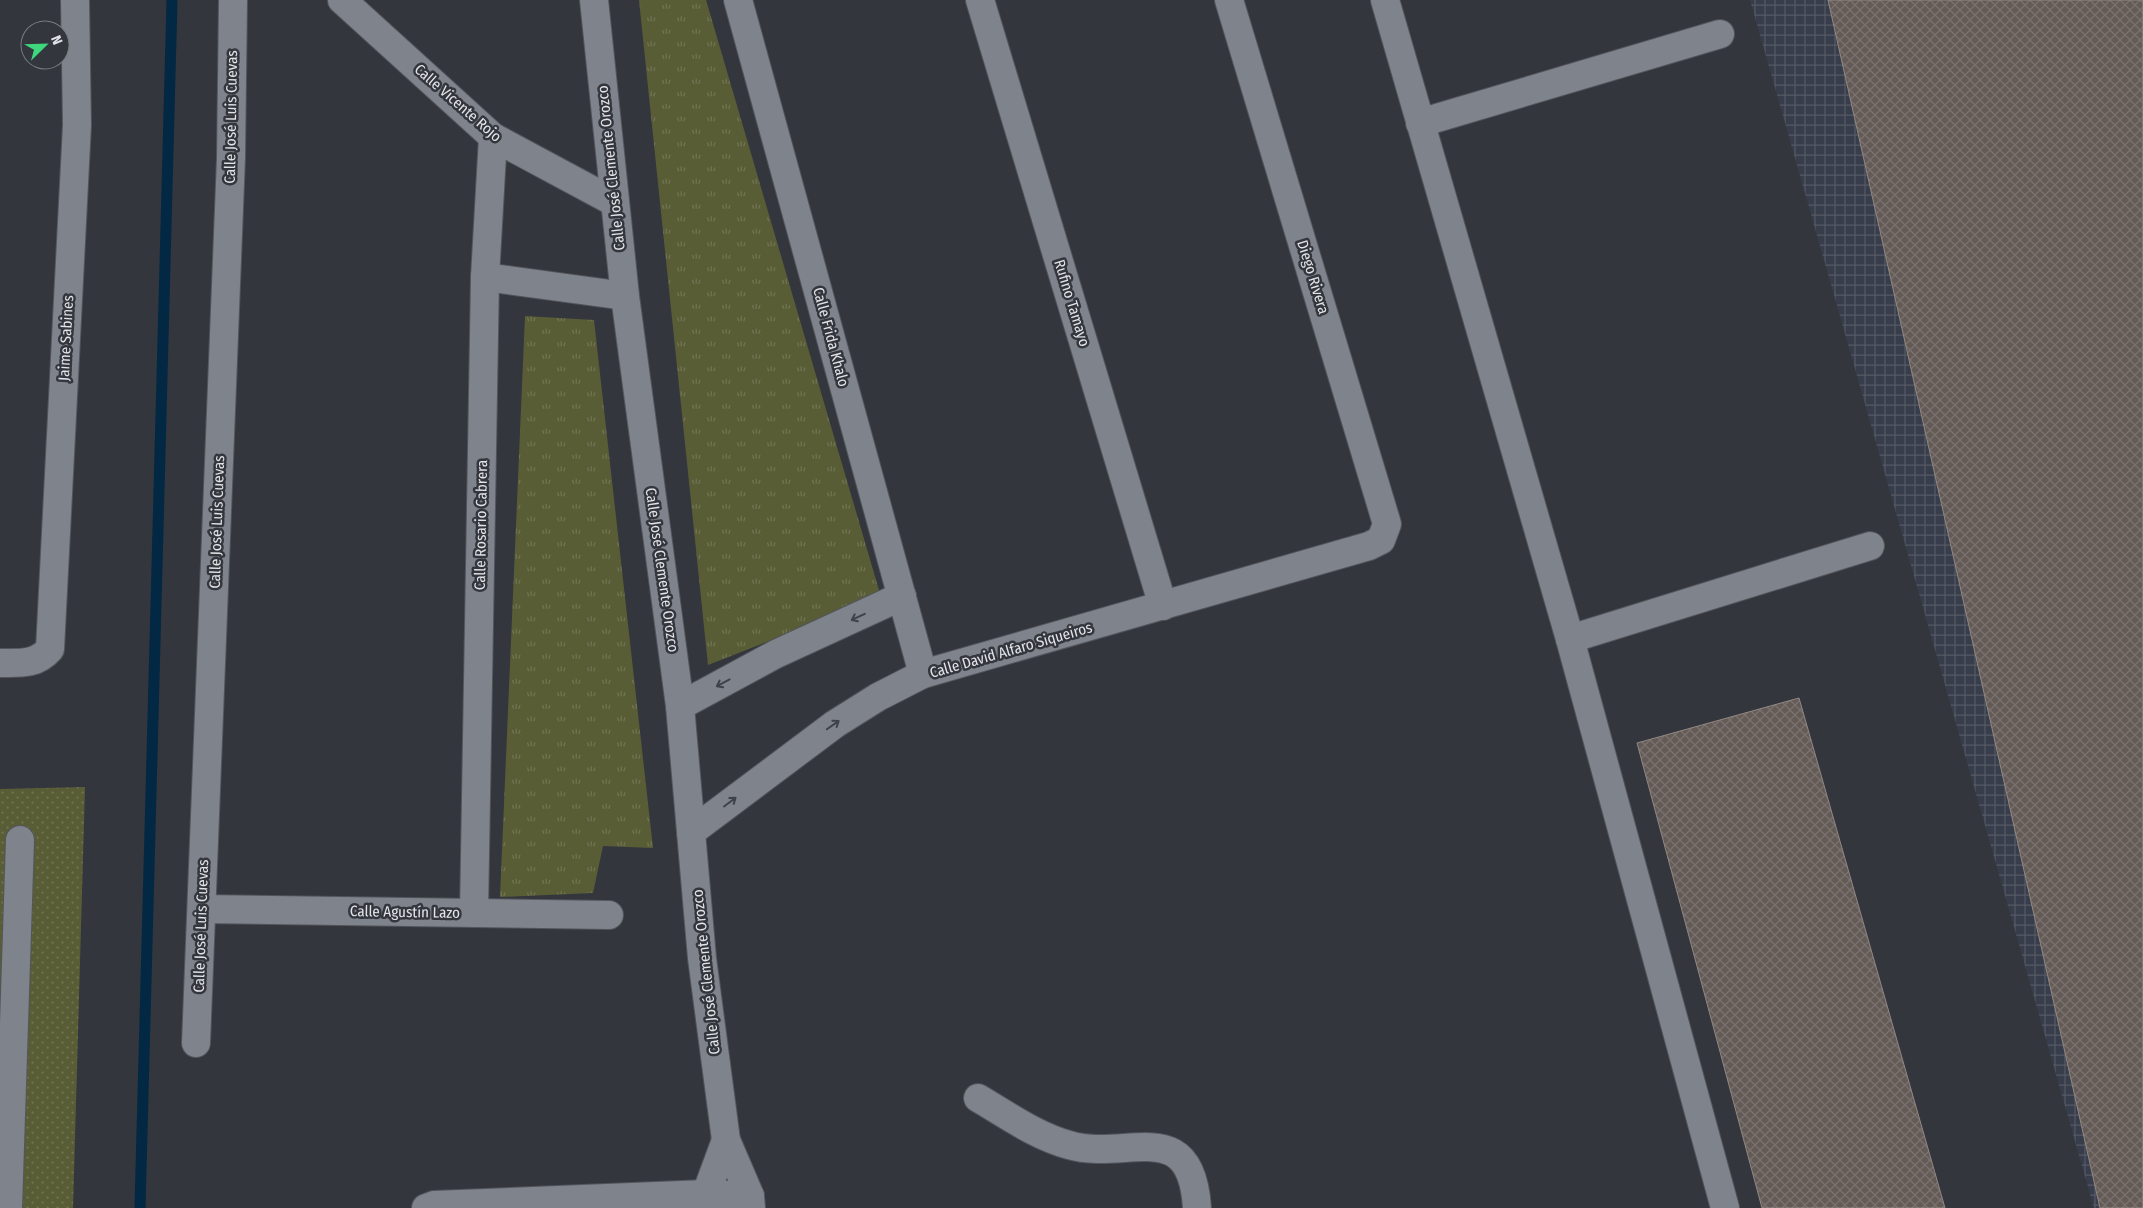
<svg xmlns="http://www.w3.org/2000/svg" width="2143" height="1208" font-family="'Fira Sans Condensed',sans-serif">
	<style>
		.industrial { fill: url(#industrial-grid) }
		.grass { fill: url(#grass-dots) }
		.park { fill: url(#park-tufts) }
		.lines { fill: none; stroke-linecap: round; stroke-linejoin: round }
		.stream { stroke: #032843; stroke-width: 11 }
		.building { fill: url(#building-cross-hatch); stroke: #928883 }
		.minor-casing { stroke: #52555b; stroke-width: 30 }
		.minor { stroke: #7f838b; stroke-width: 28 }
		.oneway { stroke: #3e4249 }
		.labels { text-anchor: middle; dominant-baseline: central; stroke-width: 5; stroke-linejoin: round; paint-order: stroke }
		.street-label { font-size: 15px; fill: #e2e4e8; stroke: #33363d }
	</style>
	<defs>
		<pattern id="industrial-grid" width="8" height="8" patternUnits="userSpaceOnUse" patternTransform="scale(1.25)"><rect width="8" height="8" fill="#373d4a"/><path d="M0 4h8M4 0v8" fill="none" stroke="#545964"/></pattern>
		<pattern id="grass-dots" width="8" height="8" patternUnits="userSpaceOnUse" patternTransform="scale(1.25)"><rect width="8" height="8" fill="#595d36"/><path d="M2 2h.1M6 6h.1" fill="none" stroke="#717453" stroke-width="1.8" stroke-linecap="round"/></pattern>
		<pattern id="park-tufts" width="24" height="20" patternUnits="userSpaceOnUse" patternTransform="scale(1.25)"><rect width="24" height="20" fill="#595d36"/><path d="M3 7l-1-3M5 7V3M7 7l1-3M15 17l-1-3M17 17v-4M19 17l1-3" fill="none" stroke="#717453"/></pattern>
		<pattern id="building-cross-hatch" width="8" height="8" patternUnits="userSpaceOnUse" patternTransform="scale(1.25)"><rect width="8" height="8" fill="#645b57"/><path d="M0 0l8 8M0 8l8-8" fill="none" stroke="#7a726f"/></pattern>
	</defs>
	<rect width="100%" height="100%" fill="#33363d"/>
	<polygon class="industrial" points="1750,0 2143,0 2143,1208 2094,1208"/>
	<polygon class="grass" points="85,787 73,1208 0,1208 0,789"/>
	<g class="park">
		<polygon points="639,0 706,0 881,597 708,665"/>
		<polygon points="525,316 594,320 653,848 603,846 593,893 500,897"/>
	</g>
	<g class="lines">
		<polyline class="stream" points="140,1208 172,0"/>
	</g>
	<g class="building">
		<polygon points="1828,0 2143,0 2143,1208 2100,1208"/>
		<polygon points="1799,698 1945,1208 1762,1208 1637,743"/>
	</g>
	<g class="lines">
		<g class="minor-casing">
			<g id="minor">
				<polyline points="342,0 493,137 614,202"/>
				<polyline points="594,0 625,296 680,706 702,958 726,1140 750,1196 751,1208"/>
				<polyline points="738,0 923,674"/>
				<polyline points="980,0 1163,606"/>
				<polyline points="1385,0 1570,639 1725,1208"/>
				<polyline points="1420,123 1720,34"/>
				<polyline points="485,277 625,296"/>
				<polyline points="1570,639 1870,546"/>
				<path d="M 0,663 C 20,663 36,665 50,649 L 77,125 L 75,0"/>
				<polyline points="680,706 776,654 902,596"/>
				<polyline points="691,832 835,724 878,697 923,674 1369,546 1381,540 1387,524 1229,0"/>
				<polyline points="202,909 609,915"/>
				<polyline points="474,913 485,277 493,137"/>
				<polyline points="196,1043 231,158 233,0"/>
				<path d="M 978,1098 C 1007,1115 1036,1136 1069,1145 C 1127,1162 1191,1113 1197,1208"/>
				<polyline points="8,1208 20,840"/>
				<polyline points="426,1208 434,1205 706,1194 750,1196"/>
				<polyline points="708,1208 706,1194 726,1140"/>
			</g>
		</g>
		<use href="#minor" class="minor"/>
	</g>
	<defs><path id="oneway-shaft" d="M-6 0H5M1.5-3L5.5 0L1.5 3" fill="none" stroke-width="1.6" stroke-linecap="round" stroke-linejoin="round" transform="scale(1.25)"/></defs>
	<g class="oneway">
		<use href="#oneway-shaft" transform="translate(858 617) rotate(155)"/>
		<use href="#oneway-shaft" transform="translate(723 683) rotate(152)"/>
		<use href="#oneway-shaft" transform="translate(833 725) rotate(-35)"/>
		<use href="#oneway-shaft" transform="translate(730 802) rotate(-37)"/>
	</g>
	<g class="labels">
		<g class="street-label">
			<text transform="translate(458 103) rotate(41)">Calle Vicente Rojo</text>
			<text transform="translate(231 117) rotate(-89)">Calle José Luis Cuevas</text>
			<text transform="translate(611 168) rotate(-96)">Calle José Clemente Orozco</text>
			<text transform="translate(1313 277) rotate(73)">Diego Rivera</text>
			<text transform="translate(1072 303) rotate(73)">Rufino Tamayo</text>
			<text transform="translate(831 337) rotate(75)">Calle Frida Khalo</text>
			<text transform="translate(66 338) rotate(-87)">Jaime Sabines</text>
			<text transform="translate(217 522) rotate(-88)">Calle José Luis Cuevas</text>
			<text transform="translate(481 525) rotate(-89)">Calle Rosario Cabrera</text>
			<text transform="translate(662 570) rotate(82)">Calle José Clemente Orozco</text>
			<text transform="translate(1011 650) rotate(-16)">Calle David Alfaro Siqueiros</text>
			<text transform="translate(405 912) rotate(1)">Calle Agustín Lazo</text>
			<text transform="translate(201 926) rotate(-88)">Calle José Luis Cuevas</text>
			<text transform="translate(706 972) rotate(-96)">Calle José Clemente Orozco</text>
		</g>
	</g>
	<g transform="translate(45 45) rotate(67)"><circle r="24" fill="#33363d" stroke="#797c81"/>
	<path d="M0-4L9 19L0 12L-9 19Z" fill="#3fd77d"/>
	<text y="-8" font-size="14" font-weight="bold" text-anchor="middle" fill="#e2e4e8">N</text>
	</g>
</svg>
